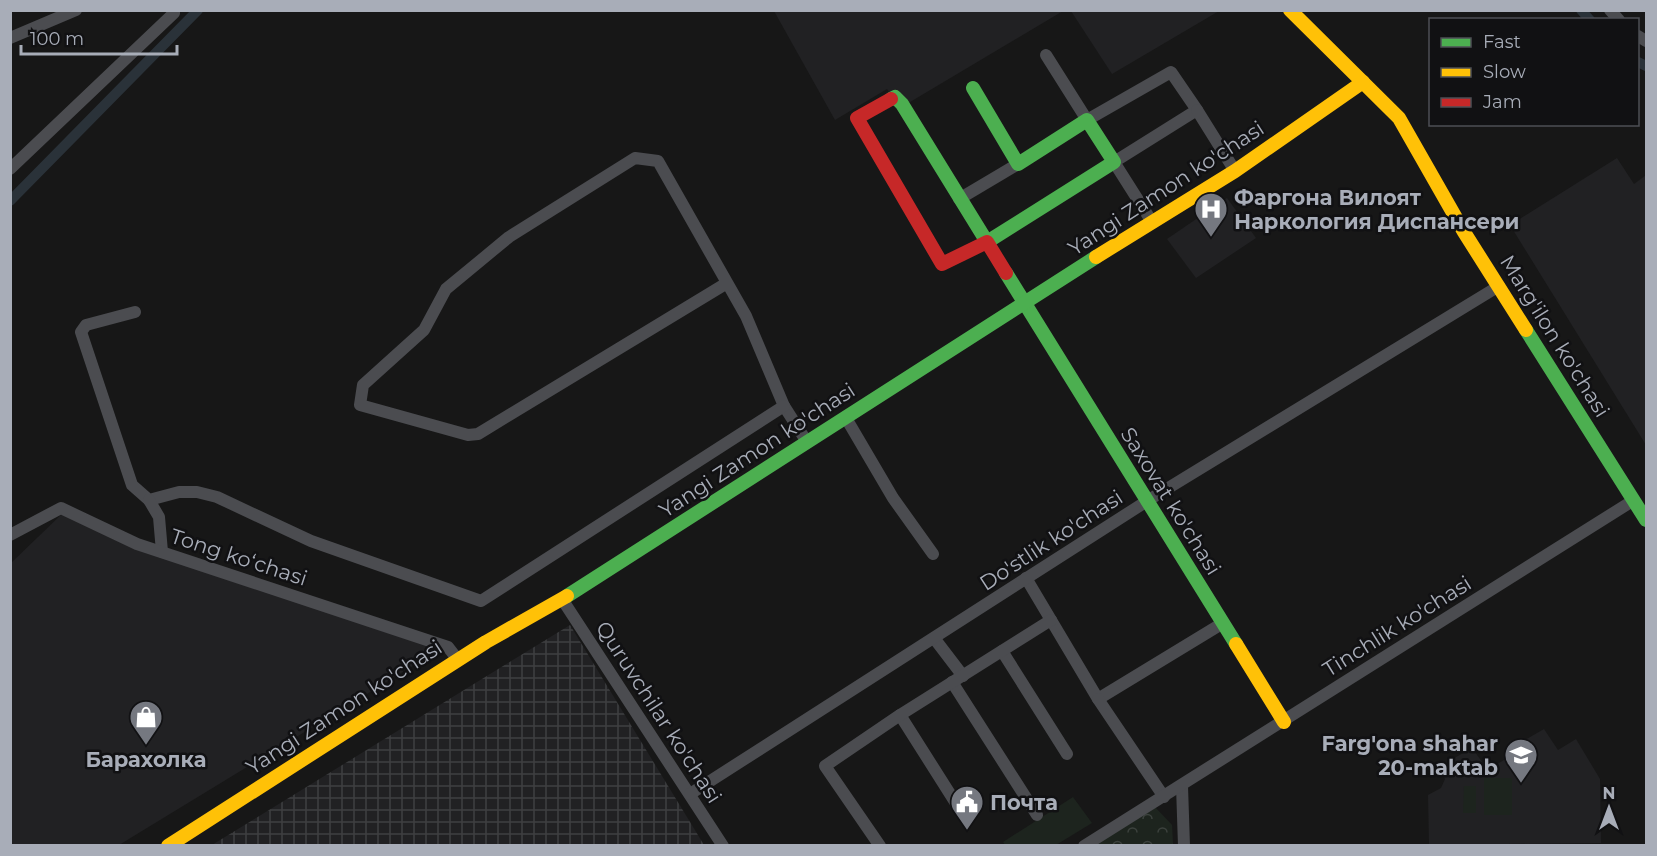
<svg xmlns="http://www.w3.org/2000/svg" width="1657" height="856" font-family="Montserrat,sans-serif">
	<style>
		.built { fill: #212123 }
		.industrial { fill: url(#industrial-grid) }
		.grass { fill: #1d241e }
		.forest { fill: url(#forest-crowns) }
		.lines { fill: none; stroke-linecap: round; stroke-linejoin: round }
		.canal { stroke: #2a3239; stroke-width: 10 }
		.street { stroke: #4b4c50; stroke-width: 12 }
		.fast { stroke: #4caf50; stroke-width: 14 }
		.slow { stroke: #ffc107; stroke-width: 14 }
		.jam { stroke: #c62828; stroke-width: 14 }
		.labels { text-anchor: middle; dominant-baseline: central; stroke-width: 5; stroke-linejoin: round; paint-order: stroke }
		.street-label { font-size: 21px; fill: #a8adb8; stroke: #111113 }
		.poi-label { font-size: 21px; font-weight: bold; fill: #a8adb8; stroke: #111113; text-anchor: start }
	</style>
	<defs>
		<pattern id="industrial-grid" width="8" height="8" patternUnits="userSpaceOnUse" patternTransform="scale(1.5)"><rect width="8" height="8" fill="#212123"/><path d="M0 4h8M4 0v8" fill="none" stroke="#3e3f41"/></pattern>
		<pattern id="forest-crowns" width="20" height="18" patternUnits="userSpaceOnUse" patternTransform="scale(1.5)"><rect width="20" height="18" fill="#1d241e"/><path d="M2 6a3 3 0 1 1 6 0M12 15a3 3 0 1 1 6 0" fill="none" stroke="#3b413d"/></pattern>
	</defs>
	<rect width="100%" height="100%" fill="#171717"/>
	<g class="built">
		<polygon points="774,11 1063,11 900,108 887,89 835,120"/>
		<polygon points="1071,11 1219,11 1112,74"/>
		<polygon points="1617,158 1634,184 1646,175 1646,445 1510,225"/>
		<polygon points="1227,198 1256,238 1196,278 1167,239"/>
		<polygon points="65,511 145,544 444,647 119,845 11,846 11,563"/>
		<polygon points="1544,729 1558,750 1576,739 1600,779 1601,843 1429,845 1428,795 1441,788 1445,779 1442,774 1446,771 1442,765 1472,748 1488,770 1526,746 1523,741"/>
	</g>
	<polygon class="industrial" points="570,625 704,845 212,845"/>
	<g class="grass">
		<rect x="1484" y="778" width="28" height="37"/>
		<polygon points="1464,786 1476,786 1476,813 1463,813"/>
		<polygon points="1073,797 1092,823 1056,845 1005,845 1003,842"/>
	</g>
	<polygon class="forest" points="1152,804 1172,825 1173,845 1085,846"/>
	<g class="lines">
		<g class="canal">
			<polyline points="1581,10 1590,20"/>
			<polyline points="1638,62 1646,66"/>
			<polyline points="10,201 198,10"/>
		</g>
		<g class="street">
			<polyline points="1610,10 1619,20"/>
			<polyline points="1638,36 1646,41"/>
			<polyline points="10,38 76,10"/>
			<polyline points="1046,55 1087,120 1171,72 1197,110 1114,162 1152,222"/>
			<polyline points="1197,110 1235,171"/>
			<polyline points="10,169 174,13 173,10"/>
			<polyline points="959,199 1018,164"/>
			<polyline points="727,283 478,434 468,435 360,405 363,385 424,330 446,289 509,237 635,158 658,161 746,316 784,406 807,442"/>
			<polyline points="135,312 86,325 81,332 132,485 149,500 179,492 197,492 217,497 311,541 481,601 784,406"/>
			<polyline points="846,418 893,498 933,554"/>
			<polyline points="149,500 159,517 162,552"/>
			<polyline points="10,535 61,508 137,544 448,647 458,660"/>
			<polyline points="1026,578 1098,699 1223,623"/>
			<polyline points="562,599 723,846"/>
			<polyline points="934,638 963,676"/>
			<polyline points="1002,651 1067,754"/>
			<polyline points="952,682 1037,815"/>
			<polyline points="1098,699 1164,797"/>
			<polyline points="900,715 964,816"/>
			<polyline points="1182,786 1184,846"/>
			<polyline points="690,794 1147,501 1499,286"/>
			<polyline points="880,846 825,766 900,715 1051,620"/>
			<polyline points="1084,846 1634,500"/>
		</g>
		<g class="fast">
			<polyline points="891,99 895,97 902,104 987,242 1114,162 1087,120 1018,164 973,88"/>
			<polyline points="1006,273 1236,644"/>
			<polyline points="1526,330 1646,520"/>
			<polyline points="567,596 1096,257"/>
		</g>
		<g class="slow">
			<polyline points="1290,10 1399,118 1464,232 1526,330"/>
			<polyline points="1096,257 1235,171 1363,82"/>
			<polyline points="1236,644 1284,722"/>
			<polyline points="168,846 486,642 567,596"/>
		</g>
		<polyline class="jam" points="891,99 857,118 942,264 987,242 1006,273"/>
	</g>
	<defs>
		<g id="hospital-pin" transform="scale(1.725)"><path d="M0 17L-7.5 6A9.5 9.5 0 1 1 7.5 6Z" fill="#757880" stroke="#111113"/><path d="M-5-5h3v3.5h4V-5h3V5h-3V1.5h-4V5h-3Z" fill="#fff"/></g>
		<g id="shop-pin" transform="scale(1.725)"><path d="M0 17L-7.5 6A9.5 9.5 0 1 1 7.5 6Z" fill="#757880" stroke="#111113"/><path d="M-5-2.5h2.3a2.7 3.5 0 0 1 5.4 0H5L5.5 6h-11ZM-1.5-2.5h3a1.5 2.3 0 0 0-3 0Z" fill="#fff"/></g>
		<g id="school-pin" transform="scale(1.725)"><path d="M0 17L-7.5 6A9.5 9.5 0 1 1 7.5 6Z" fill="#757880" stroke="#111113"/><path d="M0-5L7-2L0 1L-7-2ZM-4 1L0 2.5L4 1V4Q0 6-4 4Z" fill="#fff"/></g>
		<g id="civic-pin" transform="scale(1.725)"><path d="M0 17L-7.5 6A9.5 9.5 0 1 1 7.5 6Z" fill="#757880" stroke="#111113"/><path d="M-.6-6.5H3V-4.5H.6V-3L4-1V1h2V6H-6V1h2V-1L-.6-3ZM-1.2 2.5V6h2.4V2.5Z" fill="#fff"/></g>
	</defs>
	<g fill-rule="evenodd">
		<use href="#hospital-pin" x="1211" y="209"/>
		<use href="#shop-pin" x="146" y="717"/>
		<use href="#school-pin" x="1521" y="755"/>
		<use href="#civic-pin" x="967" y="802"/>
	</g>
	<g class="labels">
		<g class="street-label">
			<text transform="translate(1166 188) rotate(-33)">Yangi Zamon ko'chasi</text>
			<text transform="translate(1555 336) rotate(58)">Marg'ilon ko'chasi</text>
			<text transform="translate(757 450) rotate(-33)">Yangi Zamon ko'chasi</text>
			<text transform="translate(1171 501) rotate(58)">Saxovat ko'chasi</text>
			<text transform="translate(1051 540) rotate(-33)">Do'stlik ko'chasi</text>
			<text transform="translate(239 557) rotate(18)">Tong koʻchasi</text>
			<text transform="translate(1397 626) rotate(-32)">Tinchlik ko'chasi</text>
			<text transform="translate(344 707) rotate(-33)">Yangi Zamon ko'chasi</text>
			<text transform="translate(659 712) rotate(57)">Quruvchilar ko'chasi</text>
		</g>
		<g class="poi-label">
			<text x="1234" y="197">Фаргона Вилоят<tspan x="1234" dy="24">Наркология Диспансери</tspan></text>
			<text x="1498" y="743" text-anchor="end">Farg'ona shahar<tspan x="1498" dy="24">20-maktab</tspan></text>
			<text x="146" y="759" text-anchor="middle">Барахолка</text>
			<text x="990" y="802">Почта</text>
		</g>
	</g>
	<rect width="1657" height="856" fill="none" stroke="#a8adb8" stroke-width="24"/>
	<rect x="1429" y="18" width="210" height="108" fill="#111113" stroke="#4d4f55" stroke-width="1.5"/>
	<rect x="1441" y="38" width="30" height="9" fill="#4caf50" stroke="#4d4f55" stroke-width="1.5"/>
	<text x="1483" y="48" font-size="18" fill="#a8adb8">Fast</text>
	<rect x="1441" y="68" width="30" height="9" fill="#ffc107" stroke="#4d4f55" stroke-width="1.5"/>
	<text x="1483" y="78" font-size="18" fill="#a8adb8">Slow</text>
	<rect x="1441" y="98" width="30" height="9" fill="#c62828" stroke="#4d4f55" stroke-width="1.5"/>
	<text x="1483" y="108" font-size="18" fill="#a8adb8">Jam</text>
	<g transform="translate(1609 808)" stroke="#111113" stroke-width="4.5" paint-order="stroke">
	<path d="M0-4.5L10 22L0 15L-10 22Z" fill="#a8adb8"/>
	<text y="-9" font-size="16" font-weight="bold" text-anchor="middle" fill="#a8adb8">N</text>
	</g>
	<path d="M21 45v9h156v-9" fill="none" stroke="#a8adb8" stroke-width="3"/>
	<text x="30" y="45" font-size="18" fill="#a8adb8" stroke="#111113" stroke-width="4.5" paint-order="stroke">100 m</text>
</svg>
